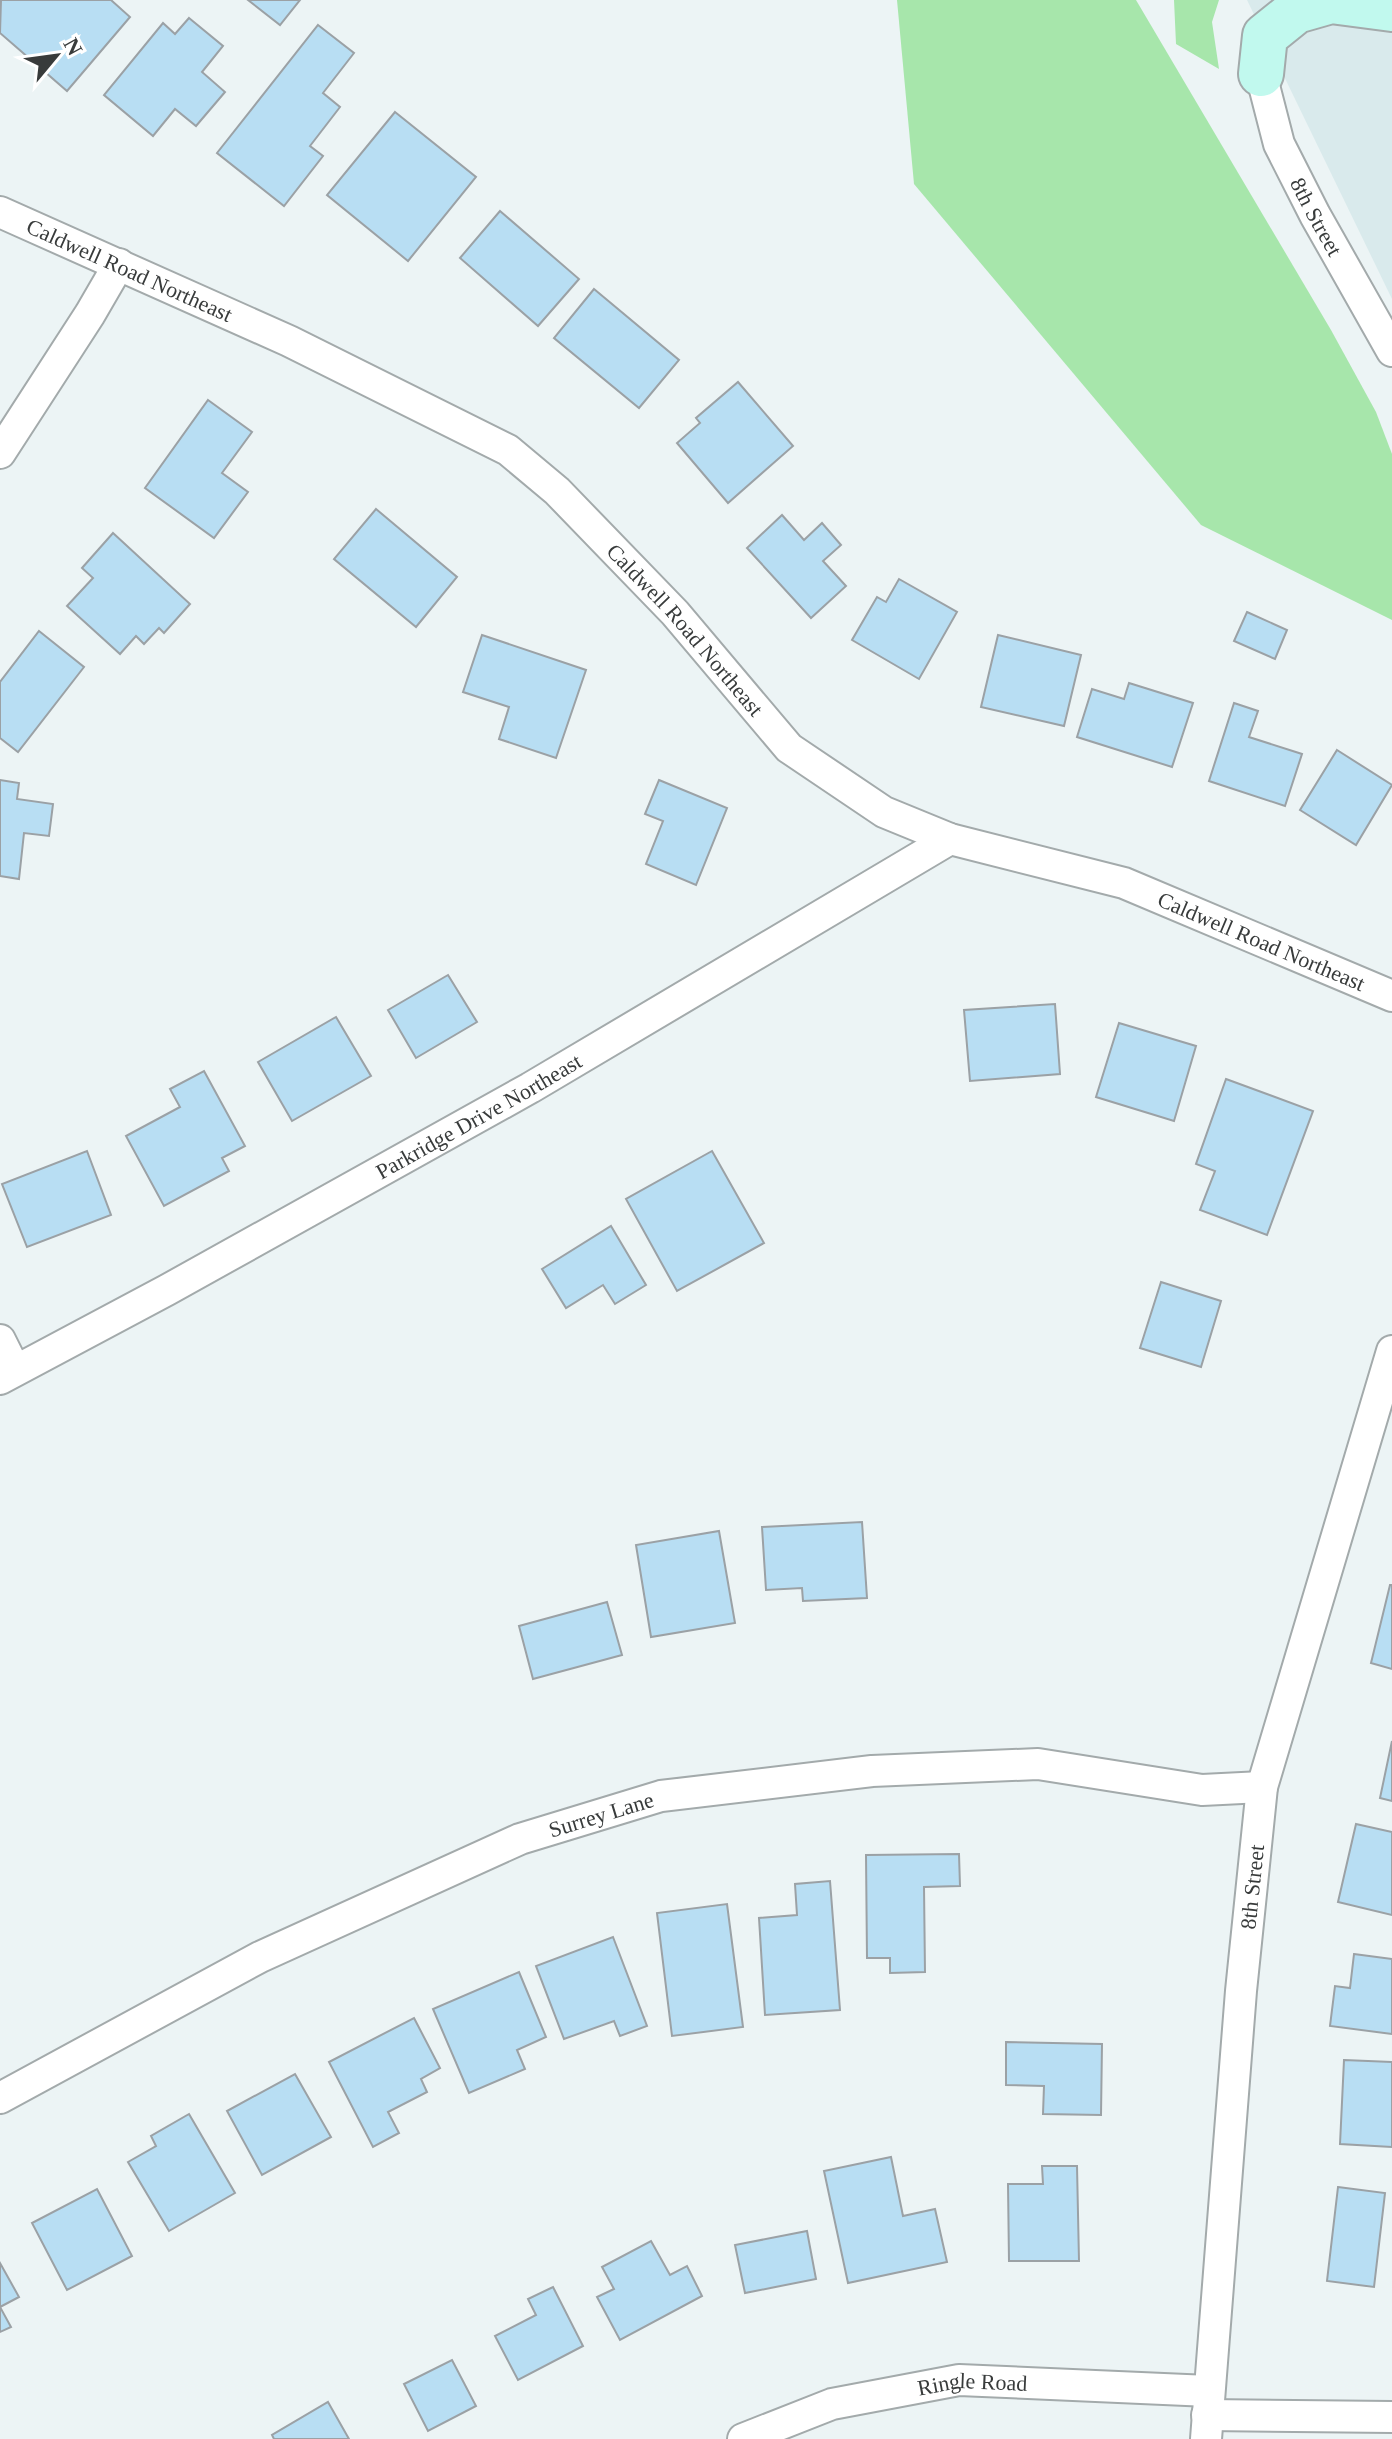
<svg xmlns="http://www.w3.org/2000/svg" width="1392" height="2439" font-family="Georgia,serif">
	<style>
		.built { fill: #d9eaec }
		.green { fill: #a7e6ab }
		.building { fill: #b8def3; stroke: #9ba1a5; stroke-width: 2 }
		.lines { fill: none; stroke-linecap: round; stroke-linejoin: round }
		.street-casing { stroke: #a3aaab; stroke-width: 34 }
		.secondary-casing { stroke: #a3aaab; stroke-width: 48 }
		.street { stroke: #fff; stroke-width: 30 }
		.secondary { stroke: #c1f9ee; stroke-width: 44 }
		.labels { text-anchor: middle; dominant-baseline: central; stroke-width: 7; stroke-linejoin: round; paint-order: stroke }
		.street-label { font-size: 22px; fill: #383b3b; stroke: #fff }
	</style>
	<rect width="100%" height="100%" fill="#ecf4f5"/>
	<polygon class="built" points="1247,0 1392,0 1392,299"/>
	<g class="green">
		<polygon points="897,0 1136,0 1331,330 1376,412 1392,454 1392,620 1201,525 914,184"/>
		<polygon points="1174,0 1219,0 1212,22 1219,69 1176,44"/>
	</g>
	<g class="building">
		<polygon points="1,0 111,0 130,17 67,91 0,33"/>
		<polygon points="248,0 300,0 280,25"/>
		<polygon points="189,18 223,46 202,72 225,92 196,126 175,109 153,136 104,95 163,23 175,34"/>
		<polygon points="318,25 354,53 323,93 340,107 310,146 323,156 284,206 217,153"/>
		<polygon points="395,112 476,177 408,261 327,195"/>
		<polygon points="500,211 579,279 538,326 460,258"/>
		<polygon points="594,289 679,360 639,408 554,338"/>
		<polygon points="738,382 793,446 728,503 677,443 700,423 696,418"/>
		<polygon points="208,400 252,432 222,473 248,492 214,538 145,488"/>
		<polygon points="376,509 457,577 416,627 334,559"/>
		<polygon points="782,515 804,540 822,523 841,545 823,561 846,586 811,618 747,548"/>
		<polygon points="113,533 190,604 164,633 159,628 144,644 136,636 120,654 67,606 93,578 82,568"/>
		<polygon points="899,579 957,612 919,679 852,640 877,597 886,602"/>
		<polygon points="1247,612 1287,630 1275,659 1234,641"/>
		<polygon points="39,631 84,667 18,752 0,738 0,682"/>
		<polygon points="482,635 586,670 556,758 499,739 509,707 463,692"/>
		<polygon points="998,635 1081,655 1064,726 981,707"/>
		<polygon points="1129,683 1193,703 1172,767 1077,737 1092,689 1124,699"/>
		<polygon points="1234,703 1258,711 1249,737 1302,754 1285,806 1209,781"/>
		<polygon points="1337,750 1392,785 1356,845 1300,810"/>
		<polygon points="0,780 19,783 17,799 53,804 49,836 24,833 19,879 0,876"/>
		<polygon points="659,780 727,808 696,885 646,864 663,821 645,814"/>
		<polygon points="448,975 477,1022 416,1058 388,1010"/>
		<polygon points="1055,1004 1060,1074 970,1081 964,1010"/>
		<polygon points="336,1017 371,1076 292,1121 258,1062"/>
		<polygon points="1119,1023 1196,1046 1174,1121 1096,1097"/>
		<polygon points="204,1071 245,1146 222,1158 229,1171 164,1206 126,1136 180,1107 170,1089"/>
		<polygon points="1226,1079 1313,1111 1267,1235 1200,1210 1215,1171 1196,1164"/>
		<polygon points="87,1151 111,1215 27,1247 2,1184"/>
		<polygon points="712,1151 764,1243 677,1291 626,1199"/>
		<polygon points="611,1226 646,1285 615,1304 603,1285 566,1308 542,1269"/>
		<polygon points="1161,1282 1221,1301 1201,1367 1140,1348"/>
		<polygon points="862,1522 867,1598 803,1601 802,1588 766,1590 762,1527"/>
		<polygon points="719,1531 735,1623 651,1637 636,1545"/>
		<polygon points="1390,1585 1392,1585 1392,1669 1371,1663"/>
		<polygon points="607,1602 622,1655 533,1679 519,1626"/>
		<polygon points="1392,1741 1392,1801 1380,1798"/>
		<polygon points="1356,1824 1392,1832 1392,1915 1338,1902"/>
		<polygon points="959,1854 960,1886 924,1887 925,1972 890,1973 890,1958 867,1958 866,1855"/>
		<polygon points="830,1881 840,2010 765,2015 759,1918 797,1915 795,1884"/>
		<polygon points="727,1904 743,2027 672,2036 657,1913"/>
		<polygon points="613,1937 647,2026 620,2036 614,2021 564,2039 536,1966"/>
		<polygon points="1354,1954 1392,1959 1392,2034 1330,2026 1335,1986 1350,1988"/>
		<polygon points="519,1972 546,2037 517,2050 525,2069 469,2093 433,2009"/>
		<polygon points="414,2018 440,2068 421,2079 427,2092 388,2112 399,2133 373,2147 329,2062"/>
		<polygon points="1006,2042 1102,2044 1101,2115 1043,2114 1044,2086 1006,2085"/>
		<polygon points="1344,2060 1392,2062 1392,2147 1340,2144"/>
		<polygon points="295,2074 331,2137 262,2175 227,2111"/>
		<polygon points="189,2114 235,2193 169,2231 128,2162 156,2146 151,2136"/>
		<polygon points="891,2157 903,2216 935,2209 947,2262 848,2283 824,2171"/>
		<polygon points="1042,2166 1077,2166 1079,2261 1009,2261 1008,2184 1043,2184"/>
		<polygon points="1338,2187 1385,2193 1374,2287 1327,2281"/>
		<polygon points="97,2189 132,2256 67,2290 32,2223"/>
		<polygon points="807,2231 816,2279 745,2293 735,2245"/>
		<polygon points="651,2241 670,2275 687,2266 702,2296 620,2340 597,2297 614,2289 602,2267"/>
		<polygon points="0,2263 19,2297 0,2307 11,2327 0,2332"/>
		<polygon points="553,2287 583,2346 518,2380 495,2336 536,2315 528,2299"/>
		<polygon points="452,2360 476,2406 428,2431 404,2384"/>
		<polygon points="328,2402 349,2439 274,2439 272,2435"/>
	</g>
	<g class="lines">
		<g class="street-casing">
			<g id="street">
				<path id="s1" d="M 1261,74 L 1279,144 L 1315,215 L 1392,351"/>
				<path id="s2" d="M 0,212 L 289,341 L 508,450 L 557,491 L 675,613 L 789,748 L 884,812 L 950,839 L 1124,883 L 1392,996"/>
				<polyline points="0,453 90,314 119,264"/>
				<polyline points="0,1340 15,1370"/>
				<path id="s3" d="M 0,1379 L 167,1290 L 530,1088 L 950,839"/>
				<path id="s4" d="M 0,2098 L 260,1957 L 520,1839 L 661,1796 L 872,1771 L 1038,1764 L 1202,1790 L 1262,1787"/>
				<polyline points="1207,2415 1392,2417"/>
				<path id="s5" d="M 743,2439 L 832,2404 L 959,2380 L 1209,2391"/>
				<path id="s6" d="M 1206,2439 L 1241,1991 L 1262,1787 L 1392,1351"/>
			</g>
		</g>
		<g class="secondary-casing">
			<polyline id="secondary" points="1261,74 1265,36 1296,11 1331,1 1392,9"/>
		</g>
		<use href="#street" class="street"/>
		<use href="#secondary" class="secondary"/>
	</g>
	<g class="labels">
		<g class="street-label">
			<text stroke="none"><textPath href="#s1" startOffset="154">8th Street</textPath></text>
			<text stroke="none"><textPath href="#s2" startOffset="142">Caldwell Road Northeast</textPath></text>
			<text stroke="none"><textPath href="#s2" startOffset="814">Caldwell Road Northeast</textPath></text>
			<text stroke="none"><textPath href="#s2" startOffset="1486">Caldwell Road Northeast</textPath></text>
			<text stroke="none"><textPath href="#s3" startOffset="546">Parkridge Drive Northeast</textPath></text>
			<text stroke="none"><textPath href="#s4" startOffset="666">Surrey Lane</textPath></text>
			<text stroke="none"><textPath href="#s6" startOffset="554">8th Street</textPath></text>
			<text stroke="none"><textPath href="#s5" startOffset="238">Ringle Road</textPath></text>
		</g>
	</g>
	<g transform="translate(56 56) rotate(61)" stroke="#ffffff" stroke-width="6" paint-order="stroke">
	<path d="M0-6L14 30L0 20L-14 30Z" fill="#383b3b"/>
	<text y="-12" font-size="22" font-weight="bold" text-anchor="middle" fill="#383b3b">N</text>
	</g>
</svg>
